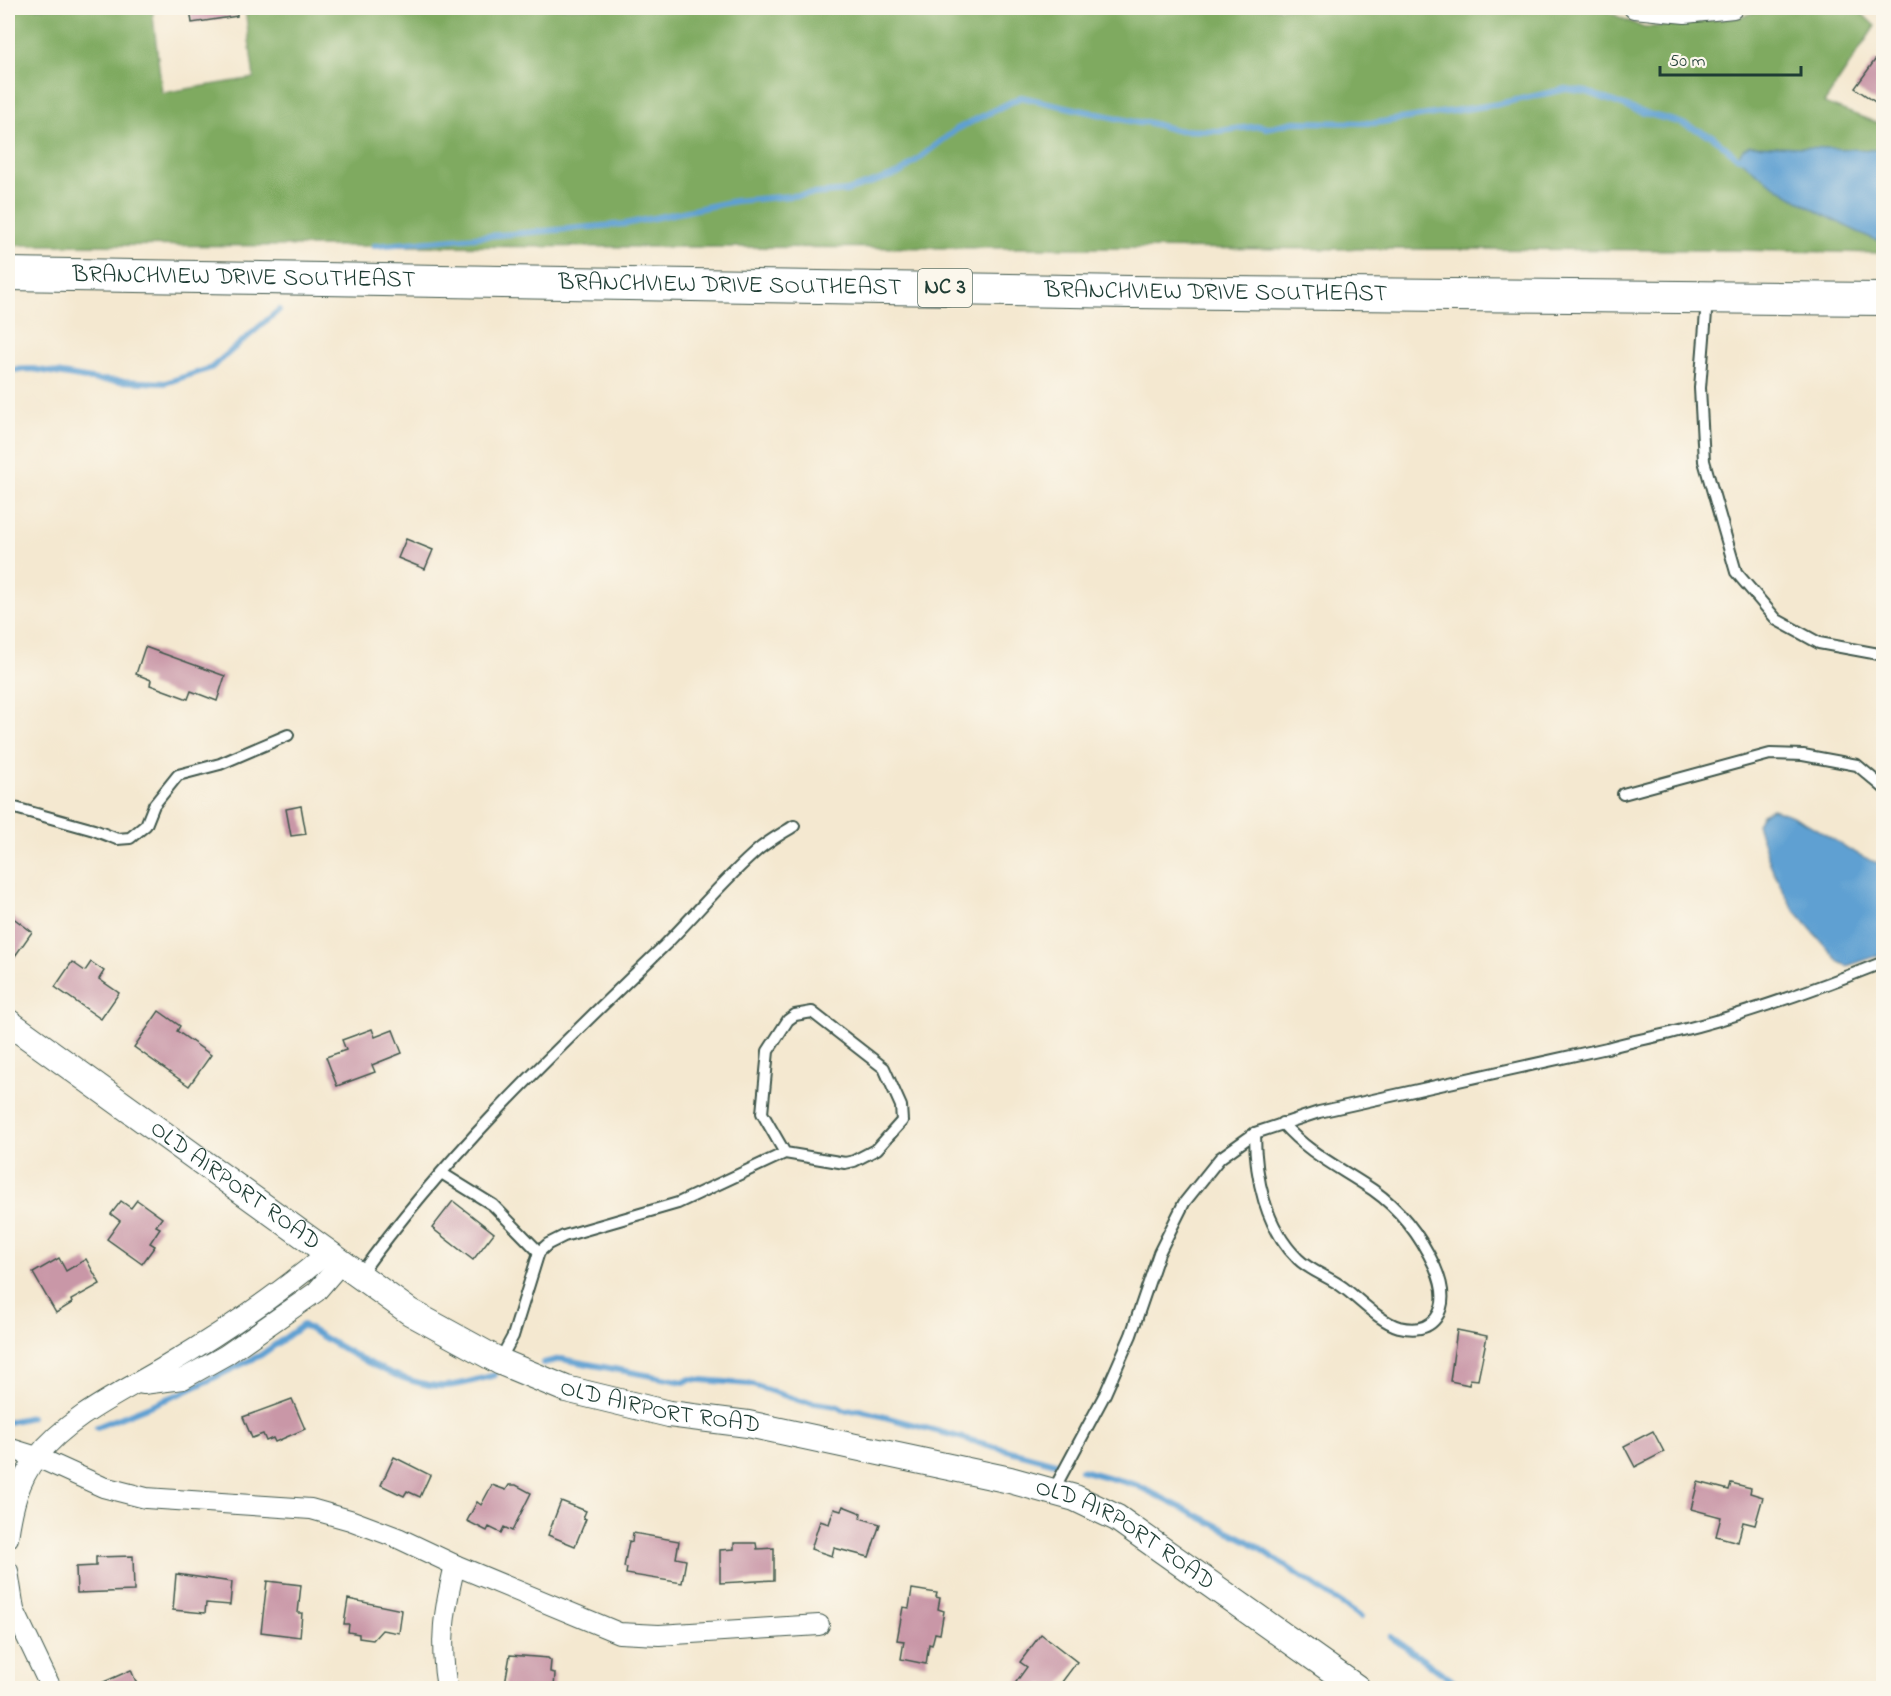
<svg xmlns="http://www.w3.org/2000/svg" width="1891" height="1696" font-family="'Indie Flower',sans-serif">
	<style>
		.forest { fill: #7faa61; stroke: #4f744a; stroke-width: 1.5 }
		.water { fill: #5ea0d2; stroke: #3e6e83; stroke-width: 1.5 }
		.lines { fill: none; stroke-linecap: round; stroke-linejoin: round }
		.stream { stroke: #5ea0d2; stroke-width: 6 }
		.building { fill: #c997a7 }
		.service-casing { stroke: #3f574b; stroke-width: 14 }
		.minor-casing { stroke: #3f574b; stroke-width: 22 }
		.tertiary-casing { stroke: #3f574b; stroke-width: 28 }
		.primary-casing { stroke: #3f574b; stroke-width: 34 }
		.service { stroke: #fff; stroke-width: 10 }
		.minor { stroke: #fff; stroke-width: 20 }
		.tertiary { stroke: #fff; stroke-width: 26 }
		.primary { stroke: #fff; stroke-width: 32 }
		.labels { text-anchor: middle; dominant-baseline: central; stroke-width: 4.5; stroke-linejoin: round; paint-order: stroke }
		.shield { fill: #fbf7ec; stroke: #61756b; stroke-width: 1.5 }
		.shield-label { font-size: 22px; font-weight: bold; fill: #1f3d34 }
		.street-label { font-size: 24px; fill: #1f3d34; stroke: #fbf7ec }
	</style>
	<rect width="100%" height="100%" fill="#fbf7ec"/>
	<filter id="ink" filterUnits="userSpaceOnUse"><feTurbulence type="fractalNoise" baseFrequency=".0167" numOctaves="2"/><feDisplacementMap in="SourceGraphic" scale="12" xChannelSelector="R" yChannelSelector="G"/><feConvolveMatrix kernelMatrix="1 2 1 2 8 2 1 2 1" color-interpolation-filters="sRGB"/></filter>
	<filter id="wash" filterUnits="userSpaceOnUse"><feTurbulence type="fractalNoise" baseFrequency=".008" numOctaves="4" result="noise"/><feDisplacementMap in="SourceGraphic" scale="24" xChannelSelector="R" yChannelSelector="G"/><feGaussianBlur stdDeviation="1.35" result="paint"/><feColorMatrix in="noise" values="0 0 0 0 0 0 0 0 0 0 0 0 0 0 0 0 0 1.4 0 .05"/><feComposite in="paint" operator="in"/></filter>
	<g filter="url(#wash)">
		<rect width="100%" height="100%" fill="#f4e8d0"/>
		<polygon class="forest" points="8,8 152,8 162,93 254,78 245,8 1599,8 1644,28 1740,17 1767,8 1856,8 1875,26 1824,103 1883,125 1883,253 1732,250 8,245"/>
		<g class="water">
			<path d="M 1750,145 L 1878,150 L 1883,152 L 1883,243 C 1831,221 1781,194 1737,157 L 1743,149 Z"/>
			<path d="M 1772,809 C 1811,818 1843,852 1883,865 L 1883,954 L 1847,966 L 1839,962 L 1792,907 L 1772,869 L 1757,824 L 1762,814 Z"/>
		</g>
		<g class="lines">
			<g class="stream">
				<polyline points="374,246 625,224 735,201 847,191 900,173 957,129 1021,97 1139,123 1146,122 1176,130 1219,131 1260,126 1267,128 1294,122 1375,123 1498,104 1566,89 1587,92 1641,112 1678,122 1712,136 1737,157 1745,159"/>
				<polyline points="8,370 33,369 97,380 165,383 211,368 279,310"/>
				<polyline points="543,1363 561,1359 684,1382 690,1379 750,1384 801,1401 837,1406 845,1411 859,1410 1059,1464"/>
				<polyline points="8,1422 31,1417"/>
				<path d="M 97,1427 L 182,1393 L 261,1355 L 303,1325 C 338,1346 405,1389 446,1386 C 462,1385 479,1379 495,1375"/>
				<polyline points="1081,1470 1136,1485 1250,1542 1361,1617"/>
				<polyline points="1391,1637 1463,1688"/>
			</g>
		</g>
		<g id="blocks">
			<g class="building">
				<polygon points="190,8 237,8 237,16 192,23"/>
				<polygon points="1875,60 1884,67 1884,108 1855,88"/>
				<polygon points="406,539 433,550 425,569 398,558"/>
				<polygon points="145,647 225,676 217,701 191,691 188,699 150,685 151,680 136,674"/>
				<polygon points="301,806 306,834 291,836 286,809"/>
				<polygon points="8,914 32,932 8,966"/>
				<polygon points="72,962 85,971 91,962 104,971 99,979 119,993 101,1019 55,987"/>
				<polygon points="159,1011 180,1026 177,1031 211,1055 189,1086 134,1047"/>
				<polygon points="372,1029 375,1037 393,1030 402,1053 372,1065 375,1072 337,1086 326,1057 346,1050 342,1040"/>
				<polygon points="137,1200 162,1218 156,1226 160,1228 150,1243 155,1246 142,1264 107,1239 120,1221 111,1214 121,1201 131,1208"/>
				<polygon points="453,1201 494,1233 473,1260 432,1228"/>
				<polygon points="59,1258 66,1271 86,1259 100,1284 71,1300 72,1303 56,1313 33,1273"/>
				<polygon points="1457,1330 1487,1336 1478,1380 1470,1379 1469,1385 1450,1381"/>
				<polygon points="292,1399 305,1429 275,1442 273,1438 266,1441 263,1434 252,1438 243,1417"/>
				<polygon points="1653,1431 1664,1452 1635,1467 1624,1446"/>
				<polygon points="394,1457 430,1475 420,1497 407,1491 404,1496 381,1485"/>
				<polygon points="1698,1482 1729,1490 1731,1483 1751,1488 1750,1493 1763,1497 1755,1525 1743,1522 1738,1542 1716,1536 1721,1517 1691,1509"/>
				<polygon points="492,1485 506,1490 509,1485 516,1485 531,1493 512,1531 504,1527 501,1533 489,1527 487,1531 467,1521 477,1502 481,1505"/>
				<polygon points="561,1501 586,1511 583,1518 586,1519 575,1546 548,1535"/>
				<polygon points="843,1506 861,1513 860,1518 880,1524 869,1557 834,1548 832,1556 811,1549 820,1521 829,1524 834,1509 841,1511"/>
				<polygon points="633,1533 679,1541 676,1558 686,1560 682,1583 626,1574 627,1568 624,1567 629,1541 632,1542"/>
				<polygon points="734,1543 756,1543 757,1549 774,1548 774,1580 720,1583 720,1550 734,1549"/>
				<polygon points="133,1556 134,1591 77,1593 76,1567 96,1566 96,1557"/>
				<polygon points="176,1574 232,1582 230,1605 206,1603 205,1613 173,1610"/>
				<polygon points="267,1581 301,1585 298,1613 302,1613 300,1637 261,1632"/>
				<polygon points="912,1589 937,1593 936,1597 940,1598 938,1609 944,1611 940,1634 935,1633 932,1645 929,1644 926,1664 901,1659 904,1641 897,1640 903,1607 909,1608"/>
				<polygon points="348,1599 402,1610 399,1633 382,1630 373,1640 359,1638 359,1634 348,1632 349,1624 344,1624"/>
				<polygon points="1041,1634 1077,1662 1059,1686 1041,1684 1037,1689 1011,1689 1027,1667 1020,1662"/>
				<polygon points="510,1655 548,1658 551,1661 550,1672 555,1673 554,1689 504,1689"/>
				<polygon points="131,1670 139,1689 88,1689"/>
			</g>
		</g>
	</g>
	<g filter="url(#ink)">
		<use href="#blocks" fill-opacity="0" stroke="#3f574b" stroke-width="1.5"/>
		<g class="lines">
			<g class="service-casing">
				<g id="service">
					<polyline points="1707,300 1700,388 1704,461 1736,572 1777,620 1819,643 1884,655"/>
					<polyline points="1623,794 1770,754 1803,755 1857,765 1884,788"/>
					<polyline points="8,806 94,830 117,839 130,838 146,825 154,805 178,775 220,764 288,735"/>
					<path d="M 1255,1133 C 1255,1177 1265,1227 1298,1259 C 1310,1271 1330,1277 1344,1288 C 1360,1300 1379,1321 1399,1327 C 1412,1330 1427,1330 1436,1318 C 1447,1303 1442,1283 1435,1267 C 1421,1237 1400,1209 1373,1190 C 1339,1167 1309,1154 1282,1123"/>
					<polyline points="443,1174 493,1205 539,1252"/>
					<path d="M 359,1276 C 446,1154 557,1049 664,946 C 696,914 725,878 759,849 C 770,840 783,833 794,826"/>
					<polyline points="500,1360 513,1336 539,1252 548,1244 564,1236 678,1203 785,1153 845,1163 854,1161 877,1149 902,1121 901,1106 884,1068 812,1012 795,1015 788,1020 768,1051 762,1113 785,1153"/>
					<path d="M 1053,1491 L 1105,1394 L 1131,1335 L 1159,1253 L 1184,1203 L 1220,1158 L 1255,1133 L 1319,1112 L 1607,1048 C 1630,1041 1652,1038 1674,1032 C 1745,1015 1816,989 1884,962"/>
				</g>
			</g>
			<g class="minor-casing">
				<g id="minor">
					<polyline points="1634,8 1685,13 1733,8"/>
					<polyline points="143,1384 183,1379 226,1355 316,1292 341,1263"/>
					<polyline points="8,1448 37,1457 103,1487 146,1498 311,1509 350,1520 398,1538 455,1565 619,1633 659,1635 819,1625"/>
					<path d="M 8,1538 C 12,1509 18,1481 37,1457 C 69,1416 123,1392 166,1366 C 223,1332 277,1296 327,1253"/>
					<polyline points="8,1571 14,1610 51,1688"/>
					<path d="M 447,1688 C 439,1642 444,1610 455,1565"/>
				</g>
			</g>
			<g class="tertiary-casing">
				<g id="tertiary">
					<path id="s1" d="M 8,1022 L 410,1312 L 501,1362 L 566,1389 L 669,1414 L 748,1424 L 1010,1480 L 1075,1498 L 1117,1518 L 1357,1688"/>
				</g>
			</g>
			<g class="primary-casing">
				<g id="primary">
					<path id="s2" d="M 8,274 L 1131,292 L 1884,299"/>
				</g>
			</g>
			<use href="#service" class="service"/>
			<use href="#minor" class="minor"/>
			<use href="#tertiary" class="tertiary"/>
			<use href="#primary" class="primary"/>
		</g>
	</g>
	<g class="labels">
		<rect class="shield" x="918" y="269" width="54" height="38" rx="4.5"/>
		<g class="shield-label">
			<text x="945" y="288">NC 3</text>
		</g>
		<g class="street-label">
			<text stroke="none"><textPath href="#s2" startOffset="236">BRANCHVIEW DRIVE SOUTHEAST</textPath></text>
			<text stroke="none"><textPath href="#s2" startOffset="722">BRANCHVIEW DRIVE SOUTHEAST</textPath></text>
			<text stroke="none"><textPath href="#s2" startOffset="1208">BRANCHVIEW DRIVE SOUTHEAST</textPath></text>
			<text stroke="none"><textPath href="#s1" startOffset="280">OLD AIRPORT ROAD</textPath></text>
			<text stroke="none"><textPath href="#s1" startOffset="766">OLD AIRPORT ROAD</textPath></text>
			<text stroke="none"><textPath href="#s1" startOffset="1252">OLD AIRPORT ROAD</textPath></text>
		</g>
	</g>
	<rect width="1891" height="1696" fill="none" stroke="#fbf7ec" stroke-width="30"/>
	<path d="M1660 66v9h141v-9" fill="none" stroke="#1f3d34" stroke-width="3"/>
	<text x="1669" y="66" font-size="18" fill="#1f3d34" stroke="#fbf7ec" stroke-width="4.5" paint-order="stroke">50 m</text>
</svg>
